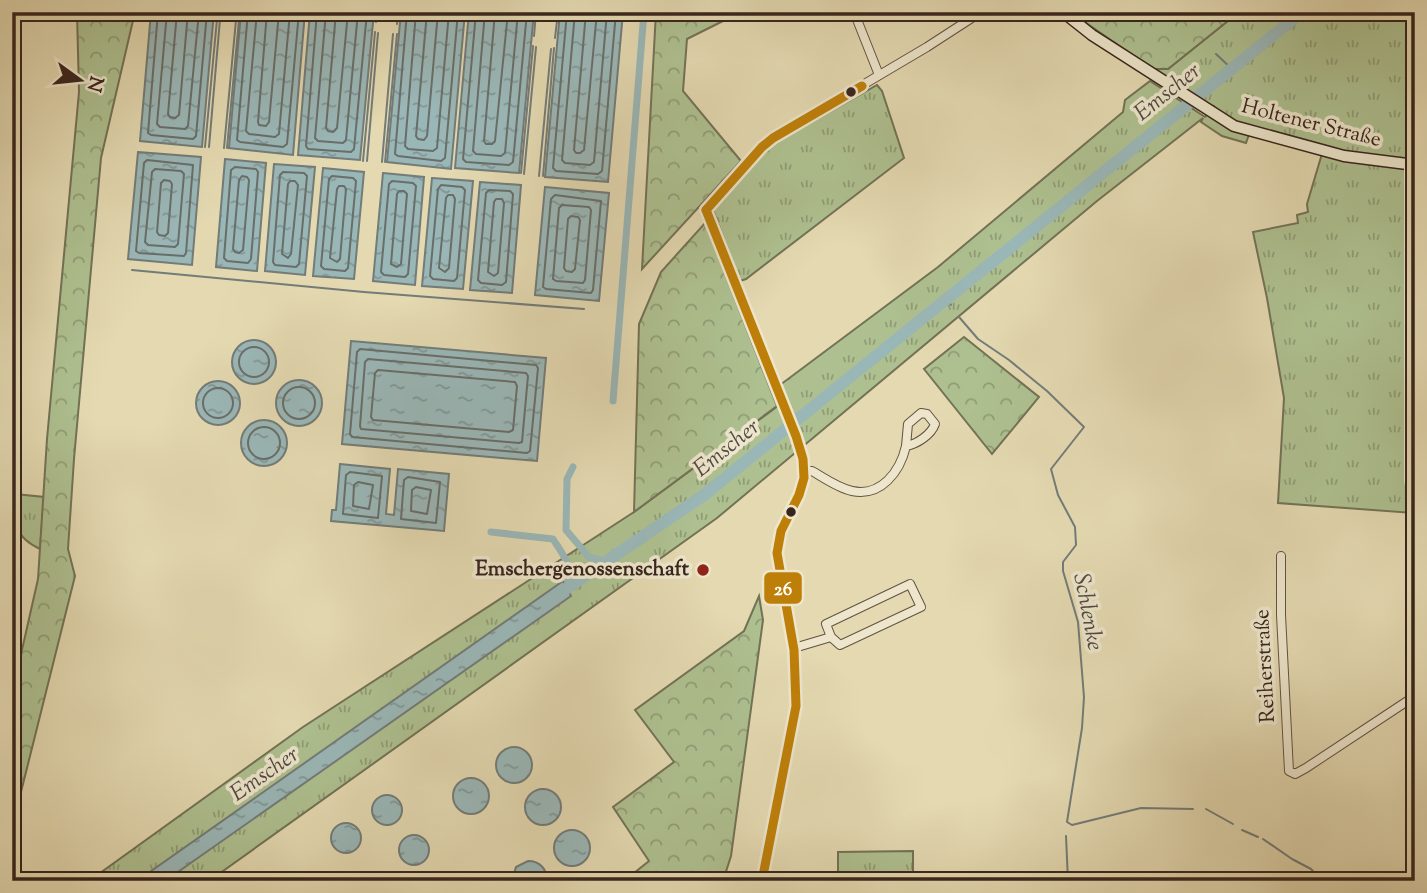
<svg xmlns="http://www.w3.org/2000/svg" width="1427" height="893" font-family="'Sorts Mill Goudy',serif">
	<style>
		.grass { fill: url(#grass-tufts); stroke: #737256; stroke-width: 2 }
		.forest { fill: url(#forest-crowns); stroke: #737256; stroke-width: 2 }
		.water { fill: url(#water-ripples); stroke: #737c79; stroke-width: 2 }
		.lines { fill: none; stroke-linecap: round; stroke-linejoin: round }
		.shore { stroke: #696e6a; stroke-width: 2 }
		.stream { stroke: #737c79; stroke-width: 2 }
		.canal { stroke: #9ab7b7; stroke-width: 7 }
		.river { stroke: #9ab7b7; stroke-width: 12 }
		.minor-casing { stroke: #635142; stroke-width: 10 }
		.tertiary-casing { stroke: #635142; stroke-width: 12 }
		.secondary-casing { stroke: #38241d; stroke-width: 13 }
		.minor { stroke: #ede6cc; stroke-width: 8 }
		.tertiary { stroke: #ede6cc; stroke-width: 10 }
		.secondary { stroke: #ede6cc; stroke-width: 10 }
		.bus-1-casing { stroke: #ede6cc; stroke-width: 14 }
		.bus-1 { stroke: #be7f09; stroke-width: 9 }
		.bus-dot { fill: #38241d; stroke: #ede6cc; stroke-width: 2.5 }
		.poi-dot { fill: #8f2418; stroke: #ede6cc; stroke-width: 2.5 }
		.labels { text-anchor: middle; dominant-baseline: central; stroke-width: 7; stroke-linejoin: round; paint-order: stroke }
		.street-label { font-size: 21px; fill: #38241d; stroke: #ede6cc }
		.poi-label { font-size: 21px; font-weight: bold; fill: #38241d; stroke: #ede6cc; text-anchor: end }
		.water-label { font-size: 23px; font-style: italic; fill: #504944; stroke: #ede6cc }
		.line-badge { stroke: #ede6cc; stroke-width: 2.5 }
		.badge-label { font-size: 19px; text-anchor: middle; font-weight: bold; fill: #fff }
	</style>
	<defs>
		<pattern id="grass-tufts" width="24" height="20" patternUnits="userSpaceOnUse" patternTransform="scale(1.75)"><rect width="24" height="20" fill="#aec090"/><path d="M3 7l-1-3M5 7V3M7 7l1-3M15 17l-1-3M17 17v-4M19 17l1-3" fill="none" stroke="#8f9c75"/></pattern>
		<pattern id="forest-crowns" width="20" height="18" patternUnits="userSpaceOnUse" patternTransform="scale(1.75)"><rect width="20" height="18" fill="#aec090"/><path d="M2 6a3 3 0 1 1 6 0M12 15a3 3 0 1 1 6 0" fill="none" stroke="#8f9c75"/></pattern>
		<pattern id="water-ripples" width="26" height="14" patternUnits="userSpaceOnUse" patternTransform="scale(1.75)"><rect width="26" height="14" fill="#9ab7b7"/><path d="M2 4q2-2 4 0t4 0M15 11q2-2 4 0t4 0" fill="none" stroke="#7f9594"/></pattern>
	</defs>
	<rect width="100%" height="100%" fill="#e4d9b1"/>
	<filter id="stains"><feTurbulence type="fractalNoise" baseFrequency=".00286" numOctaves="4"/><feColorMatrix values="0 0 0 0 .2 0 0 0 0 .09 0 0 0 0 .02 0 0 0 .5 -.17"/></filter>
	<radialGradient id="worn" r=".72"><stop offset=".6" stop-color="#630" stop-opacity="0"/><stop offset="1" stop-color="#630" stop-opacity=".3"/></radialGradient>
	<g class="grass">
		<polygon points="1239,12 1415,12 1415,176 1408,480 1413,513 1278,503 1284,398 1267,298 1253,232 1298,223 1297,215 1308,212 1307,204 1324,147 1251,129 1246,143 1222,136 1201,122 1203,118 1097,201 717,518 209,881 89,881 303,727 634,512 786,400 780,385 938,267 1123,112 1125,100 1150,81 1205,117 1213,106 1208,106 1153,69 1168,69"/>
		<polygon points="877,85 882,91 904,158 746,279 740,281 713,210 763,154 777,142"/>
		<path d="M 15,494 L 44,497 L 40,549 C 12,536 14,521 15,494 Z"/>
		<polygon points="913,851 913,881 838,881 838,852"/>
	</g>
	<g class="forest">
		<polygon points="77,12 135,12 101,158 74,459 68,549 75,576 12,828 12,694 38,579 47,439 79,92"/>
		<polygon points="656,12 741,12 687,39 683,91 741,161 642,269"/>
		<polygon points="1093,12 1239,12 1168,69 1153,69 1079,18"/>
		<polygon points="705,223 777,406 634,512 639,324 661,272"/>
		<polygon points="964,337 1039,397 992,454 924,369"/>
		<polygon points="759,596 763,620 731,856 723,881 624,881 649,861 613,807 674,762 635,710 744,631"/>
	</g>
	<g class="water">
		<polygon points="151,12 214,12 202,147 140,141"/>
		<polygon points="241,12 305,12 293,155 229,148"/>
		<polygon points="310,12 374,12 360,160 298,155"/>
		<polygon points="401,12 465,12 451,169 387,162"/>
		<polygon points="469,12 534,12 519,173 455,168"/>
		<polygon points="560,12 623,12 608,182 545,177"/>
		<polygon points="138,152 201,157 192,265 128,259"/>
		<polygon points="225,159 266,163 257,271 216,267"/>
		<polygon points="274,164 315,167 305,275 265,271"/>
		<polygon points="323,168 364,172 354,279 313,276"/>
		<polygon points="383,173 424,177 415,285 373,281"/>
		<polygon points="432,178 473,181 463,289 422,286"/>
		<polygon points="480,182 521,185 512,293 470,290"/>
		<polygon points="545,187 609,193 599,301 535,295"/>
		<circle cx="254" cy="362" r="22"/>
		<polygon points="351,341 546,358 537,461 342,444"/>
		<circle cx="299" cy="403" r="23"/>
		<circle cx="218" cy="403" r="22"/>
		<circle cx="264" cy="443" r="23"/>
		<polygon points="340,464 390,469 386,514 394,515 398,469 449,474 444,531 331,521 332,510 336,510"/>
		<polygon points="563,581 571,596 165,881 137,881"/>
		<circle cx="514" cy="765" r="18"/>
		<circle cx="471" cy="796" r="18"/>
		<circle cx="543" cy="807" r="18"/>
		<circle cx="387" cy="810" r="15"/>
		<circle cx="346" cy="838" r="15"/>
		<circle cx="572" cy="848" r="18"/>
		<circle cx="414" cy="850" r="15"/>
		<path d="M 528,861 C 540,861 547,869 547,881 L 512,881 L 516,867 Z"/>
	</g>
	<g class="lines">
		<g class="shore">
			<polyline points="158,12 148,133 151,135 193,139 196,136 207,12"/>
			<polyline points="167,12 157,124 160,127 185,129 188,126 199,12"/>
			<polyline points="177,12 168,114 170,117 175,118 179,115 188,12"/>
			<polyline points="248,12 237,140 240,142 283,147 287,144 299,12"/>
			<polyline points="257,12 246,131 249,134 275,137 279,134 290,12"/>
			<polyline points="267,12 258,122 259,125 266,126 269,122 279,12"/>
			<polyline points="317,12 306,146 308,149 351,152 354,149 367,12"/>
			<polyline points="326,12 315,138 318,141 343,143 346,140 358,12"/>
			<polyline points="336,12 326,128 328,131 333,132 337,128 348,12"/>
			<polyline points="407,12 395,154 398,156 441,161 445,158 458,12"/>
			<polyline points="416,12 405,146 408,149 433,151 437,148 449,12"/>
			<polyline points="427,12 416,136 418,139 424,140 427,136 438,12"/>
			<polyline points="476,12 463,159 466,162 509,165 513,162 527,12"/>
			<polyline points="485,12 473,151 476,154 501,156 505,153 518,12"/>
			<polyline points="495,12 484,141 486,144 492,144 495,141 508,12"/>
			<polyline points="567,12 553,168 556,171 598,174 602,171 616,12"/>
			<polyline points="575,12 562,160 565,163 590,165 594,162 607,12"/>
			<polyline points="586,12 574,150 576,153 580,153 584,150 597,12"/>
			<polygon points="147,160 193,165 186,253 184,256 139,253 136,251 144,163"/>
			<polygon points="235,167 256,169 258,172 251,259 248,263 227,261 224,258 231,170"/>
			<polygon points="155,169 181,171 184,174 178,244 175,247 148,245 145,242 152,172"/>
			<polygon points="283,172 304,173 307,176 299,264 296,267 275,265 273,262 280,175"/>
			<polygon points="242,176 247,177 249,180 243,250 239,253 235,252 233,249 239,180"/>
			<polygon points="332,176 353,178 356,181 348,268 345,271 324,269 321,266 329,179"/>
			<polygon points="164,180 170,181 172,184 168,233 165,236 159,235 157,232 161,183"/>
			<polygon points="290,181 295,181 298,185 291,254 288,258 282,254 288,184"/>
			<polygon points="392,181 413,183 416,186 408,274 405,277 384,275 381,272 389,184"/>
			<polygon points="441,185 462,187 465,190 457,278 454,281 433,279 430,276 438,189"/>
			<polygon points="339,186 344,186 346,189 340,259 337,262 330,258 337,189"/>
			<polygon points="489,190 510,191 513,194 506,282 502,285 481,283 478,280 486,193"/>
			<polygon points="399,191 404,191 407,194 401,264 397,267 391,264 397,194"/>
			<polygon points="448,195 453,195 455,199 449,268 445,272 439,268 446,198"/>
			<polygon points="555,195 601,201 593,290 591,293 546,289 543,287 551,199"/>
			<polygon points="496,199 502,199 504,203 498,273 494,276 488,272 494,202"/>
			<polygon points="562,205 589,207 591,210 585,280 583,283 556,281 553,279 559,208"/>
			<polygon points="571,216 578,217 580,220 575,269 572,272 566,271 564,268 568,219"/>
			<circle cx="254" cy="362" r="15"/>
			<polygon points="360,349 536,365 538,368 530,451 527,453 352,437 350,434 357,352"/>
			<polygon points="368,359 526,373 528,376 522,442 519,443 361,429 360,426 365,362"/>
			<polygon points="378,370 515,382 517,386 513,430 509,432 373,420 371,417 375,373"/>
			<circle cx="299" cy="403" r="16"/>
			<circle cx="218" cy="403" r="15"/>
			<circle cx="264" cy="443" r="16"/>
			<polygon points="350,472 382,476 378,518 343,514 346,475"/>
			<polygon points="408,477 440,482 436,523 401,519 404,480"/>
			<polygon points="358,482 373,485 369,509 353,506 354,485"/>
			<polygon points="416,487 431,490 427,514 411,511 412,490"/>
		</g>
		<g class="stream">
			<polyline points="376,22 377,12"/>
			<polyline points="397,24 398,12"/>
			<polyline points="534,36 536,12"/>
			<polyline points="555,38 558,12"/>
			<polyline points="1216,54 1232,69"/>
			<polyline points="205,147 217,19"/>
			<polyline points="209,147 220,19"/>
			<polyline points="224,148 236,20"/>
			<polyline points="227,148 239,20"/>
			<polyline points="363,161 375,32"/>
			<polyline points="367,161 378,33"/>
			<polyline points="382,162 393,34"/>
			<polyline points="385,162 397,34"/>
			<polyline points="521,173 533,46"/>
			<polyline points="524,174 536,47"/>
			<polyline points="539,176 551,49"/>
			<polyline points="543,176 554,48"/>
			<polyline points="132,270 364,292 584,309"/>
			<polyline points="947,299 951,305"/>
			<polyline points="959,317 978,339 1009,360 1047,391 1084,427 1051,469 1058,495 1075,527 1076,545 1063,562 1063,571 1078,622 1084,697 1082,728 1067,822 1072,825 1141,808 1193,809"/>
			<polyline points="1206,809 1233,824"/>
			<polyline points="1242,830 1258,837"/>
			<polyline points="1066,836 1068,881"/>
			<polyline points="1263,839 1292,859 1311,869 1321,880"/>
		</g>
		<g class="canal">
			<polyline points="613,401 644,12"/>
			<polyline points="573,467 567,479 566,530 589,557 604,561"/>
			<path d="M 491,532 L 553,539 C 565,558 573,565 567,588"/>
		</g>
		<polyline class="river" points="554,597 704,495 1302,12"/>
		<g class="minor-casing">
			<g id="minor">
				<polyline points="854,12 879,75"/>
				<polyline points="12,471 12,496"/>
				<path d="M 806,471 L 812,471 C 824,478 838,488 852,491 C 881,497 900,472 906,446 C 917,444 931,435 935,424 L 927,414 L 921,413 L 908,424 L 906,446"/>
				<polyline points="12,529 12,532"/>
				<polyline points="1281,556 1281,615 1289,771 1295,774 1306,768 1415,696"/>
				<polygon points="910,584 921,607 840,645 831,637 826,624"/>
				<polyline points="794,648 831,637"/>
				<path d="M 762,881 L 796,706 C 799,668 791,632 784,595 C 781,579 776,563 777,547 C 778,536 782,526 788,517 C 806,483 809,473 796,436 L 706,210 L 762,147 L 773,138 L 927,47 L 981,12"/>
			</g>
		</g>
		<g class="tertiary-casing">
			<polyline id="tertiary" points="1411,165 1411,480 1415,504"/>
		</g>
		<g class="secondary-casing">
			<polyline id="secondary" points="1063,12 1092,35 1234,126 1344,156 1415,165"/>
		</g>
		<use href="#minor" class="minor"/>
		<use href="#tertiary" class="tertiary"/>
		<use href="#secondary" class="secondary"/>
		<g class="bus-1-casing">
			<g id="bus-1">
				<polyline points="1411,165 1411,480 1415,503"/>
				<polyline points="706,210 796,436 803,459 804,478 799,495 781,531 777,553 794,650 796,706 762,881"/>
				<polyline points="706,210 762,147 773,138 862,86"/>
			</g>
		</g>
		<use href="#bus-1" class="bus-1"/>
	</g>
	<g class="bus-dot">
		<circle cx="851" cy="92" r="6"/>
		<circle cx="791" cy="512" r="6"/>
	</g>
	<circle class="poi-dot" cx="703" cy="570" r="7"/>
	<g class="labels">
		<g class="street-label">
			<text transform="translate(1311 124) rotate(14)">Holtener Straße</text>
			<text transform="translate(1266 666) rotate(-93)">Reiherstraße</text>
		</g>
		<g class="poi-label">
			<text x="689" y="570">Emschergenossenschaft</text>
		</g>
		<g class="water-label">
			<text transform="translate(1168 93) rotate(-39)">Emscher</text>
			<text transform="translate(727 449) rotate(-39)">Emscher</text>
			<text transform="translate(1087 612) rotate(79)">Schlenke</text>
			<text transform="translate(265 775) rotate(-35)">Emscher</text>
		</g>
	</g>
	<rect class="line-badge" x="763" y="571" width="40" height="34" rx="7" fill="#be7f09"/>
	<g class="badge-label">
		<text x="783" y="595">26</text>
	</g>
	<rect width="1427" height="893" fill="none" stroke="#e4d9b1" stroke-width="42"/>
	<rect x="14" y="14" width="1399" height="865" fill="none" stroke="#38241d" stroke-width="3.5"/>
	<rect x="21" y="21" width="1385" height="851" fill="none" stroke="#38241d" stroke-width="2"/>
	<g transform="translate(80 80) rotate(105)" stroke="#ede6cc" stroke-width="5" paint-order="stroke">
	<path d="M0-5L12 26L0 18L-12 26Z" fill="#38241d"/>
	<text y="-10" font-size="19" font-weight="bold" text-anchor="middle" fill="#38241d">N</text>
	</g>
	<rect width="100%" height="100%" filter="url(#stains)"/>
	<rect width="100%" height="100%" fill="url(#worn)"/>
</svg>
